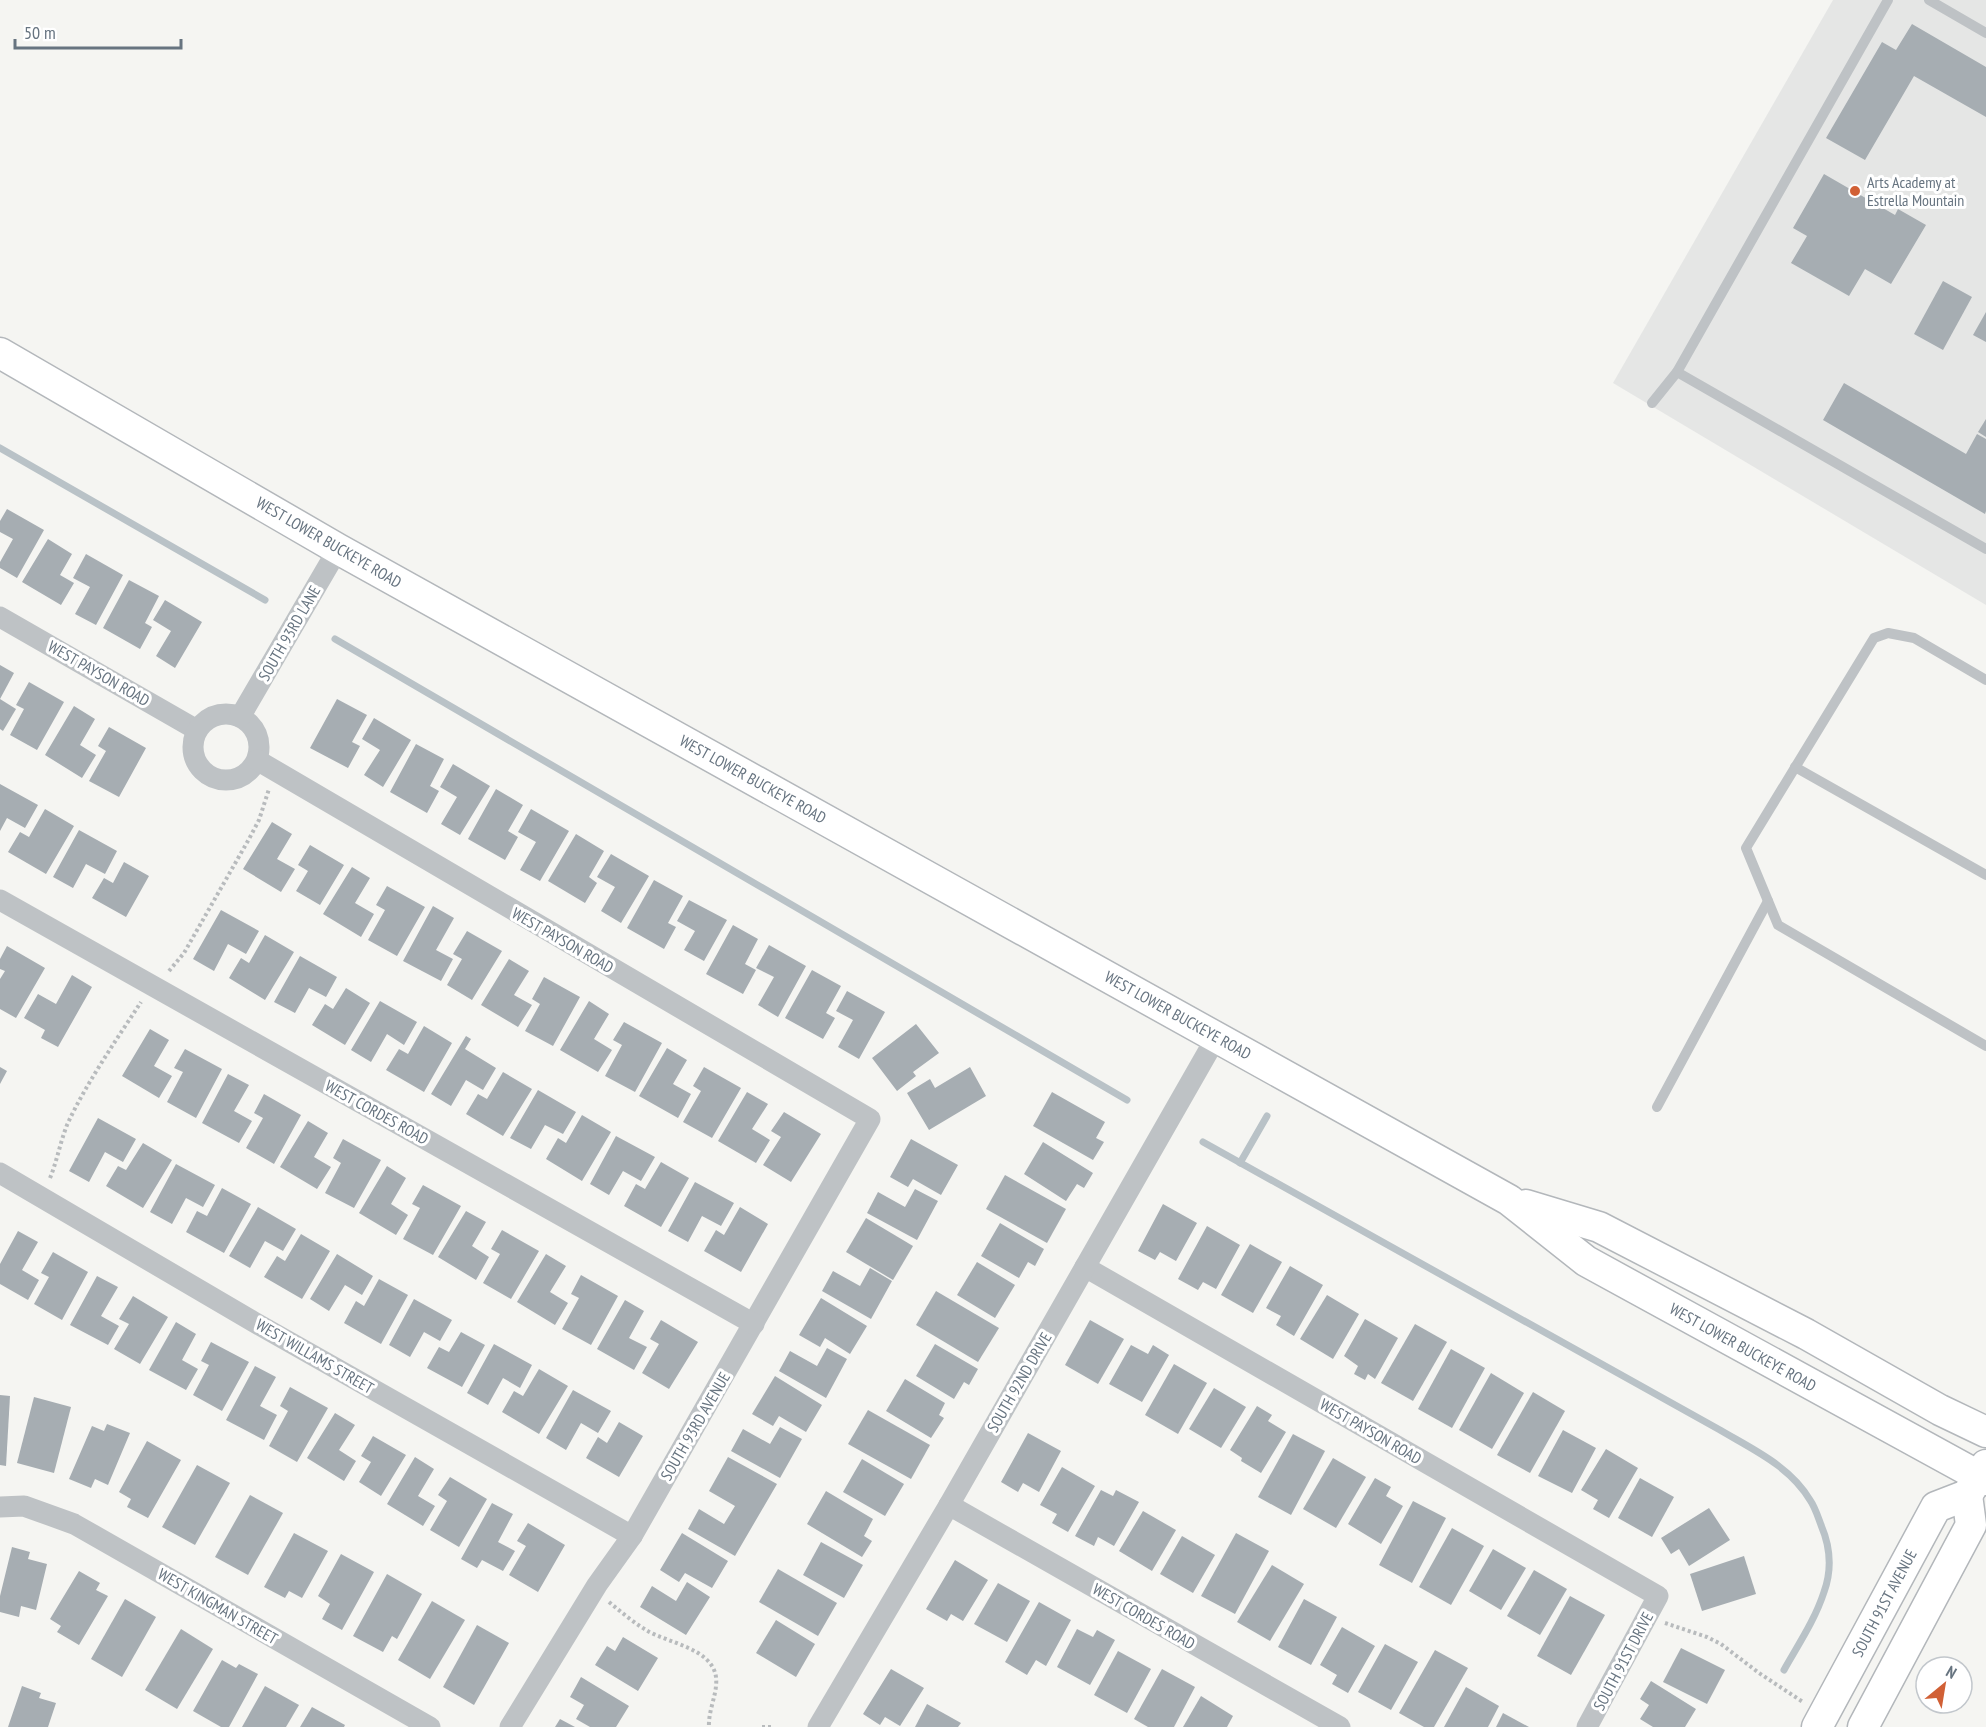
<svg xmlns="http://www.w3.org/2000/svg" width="1986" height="1727" font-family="'PT Sans Narrow',sans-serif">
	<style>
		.built { fill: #e5e6e5 }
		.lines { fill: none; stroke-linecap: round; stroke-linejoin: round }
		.stream { stroke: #b9c2c7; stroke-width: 7 }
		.building { fill: #a6adb2 }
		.secondary-casing { stroke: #b3b7bb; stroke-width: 33 }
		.path { stroke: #b8bbbd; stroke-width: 4; stroke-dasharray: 3 3; stroke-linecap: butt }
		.service { stroke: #bec2c5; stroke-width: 10 }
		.minor { stroke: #bec2c5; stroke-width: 21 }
		.secondary { stroke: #fff; stroke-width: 30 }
		.poi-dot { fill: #d16035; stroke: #fff; stroke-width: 2 }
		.labels { text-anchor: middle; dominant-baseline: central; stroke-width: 6; stroke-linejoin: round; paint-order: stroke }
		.poi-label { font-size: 16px; fill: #677480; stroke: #fff; text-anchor: start }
		.street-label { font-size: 16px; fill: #677480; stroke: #fff }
	</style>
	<rect width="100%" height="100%" fill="#f5f5f2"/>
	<polygon class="built" points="1833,0 1986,0 1986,605 1613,383"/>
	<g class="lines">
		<g class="stream">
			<polyline points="0,448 265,600"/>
			<polyline points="335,639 1127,1100"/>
			<path d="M 1203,1142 L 1720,1430 C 1752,1449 1790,1466 1810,1500 C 1815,1507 1818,1517 1821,1525 C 1830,1546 1832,1570 1824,1592 C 1815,1620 1798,1645 1784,1670"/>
			<polyline points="1240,1163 1267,1116"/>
		</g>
	</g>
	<g class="building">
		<polygon points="1912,24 1986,67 1986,117 1914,76 1865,160 1826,138 1882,42 1896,50"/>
		<polygon points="1824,174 1895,215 1898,209 1926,225 1891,284 1865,269 1849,296 1791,263 1807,236 1793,228"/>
		<polygon points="1943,281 1972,297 1943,350 1914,334"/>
		<polygon points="1986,312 1986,342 1973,335"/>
		<polygon points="1844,383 1966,454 1977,434 1986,439 1986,511 1985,514 1823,420"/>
		<polygon points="1986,419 1986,437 1978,432"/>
		<polygon points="7,509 44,530 17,578 0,568 0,562 13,539 0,532 0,521"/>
		<polygon points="48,539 72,554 60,575 74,583 61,605 22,582"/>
		<polygon points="86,554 123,575 96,625 75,614 90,587 73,578"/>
		<polygon points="129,580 159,596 145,623 152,627 140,649 103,628"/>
		<polygon points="165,600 202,622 175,668 156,656 171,631 153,620"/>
		<polygon points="0,665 14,673 0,699"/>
		<polygon points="29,682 64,702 37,750 10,735 24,709 16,705"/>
		<polygon points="0,699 16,709 3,731 0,729"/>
		<polygon points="337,699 367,715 352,742 360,746 348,768 310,748"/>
		<polygon points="74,706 95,719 80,745 96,755 82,778 45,755"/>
		<polygon points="374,718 411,740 383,787 364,775 380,750 362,739"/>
		<polygon points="109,727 146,748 119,797 89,781 106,751 98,746"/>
		<polygon points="416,744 444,759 430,786 439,791 427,813 390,792"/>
		<polygon points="453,764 490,786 460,835 441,824 457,797 440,787"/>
		<polygon points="0,784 38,805 25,828 7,818 0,831"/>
		<polygon points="496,789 523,805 508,831 518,837 505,860 468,839"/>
		<polygon points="45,809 74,826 46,874 8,852 20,832 29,837"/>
		<polygon points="531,809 569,831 540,881 520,870 536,842 518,832"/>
		<polygon points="272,822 292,834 277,859 295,869 281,892 243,869"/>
		<polygon points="79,830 117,851 105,874 86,864 73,888 53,877"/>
		<polygon points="576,834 604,851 589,877 597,883 585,903 548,881"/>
		<polygon points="310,845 344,865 320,905 296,891 308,871 298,865"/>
		<polygon points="611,854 649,876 621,923 601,911 615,887 597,877"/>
		<polygon points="124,862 149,876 126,917 92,898 104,878 113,883"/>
		<polygon points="352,867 370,878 355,903 374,914 361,937 323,914"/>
		<polygon points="654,880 683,896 668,923 676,927 664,949 627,928"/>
		<polygon points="387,886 425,907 397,956 368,940 385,910 376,905"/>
		<polygon points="689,900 727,920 704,961 684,950 695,931 677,921"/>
		<polygon points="433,906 454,918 436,950 453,959 441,981 403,961"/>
		<polygon points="221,910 259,931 246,954 228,944 214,971 193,959"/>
		<polygon points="733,925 758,939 745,964 756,970 743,994 706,974"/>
		<polygon points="467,931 502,951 472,1000 447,985 462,959 453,954"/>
		<polygon points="265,935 294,952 265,1000 229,978 241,958 249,963"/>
		<polygon points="769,945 806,966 778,1017 758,1005 774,977 756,968"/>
		<polygon points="7,946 45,968 16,1018 0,1009 0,979 5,971 0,969 0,959"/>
		<polygon points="300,956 337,977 326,997 309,988 295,1013 274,1002"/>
		<polygon points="509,959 529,971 514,995 532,1005 518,1027 481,1005"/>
		<polygon points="812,970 841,986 826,1013 835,1018 823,1039 785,1018"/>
		<polygon points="72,975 92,987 58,1047 41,1038 45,1030 24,1018 38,994 56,1004"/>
		<polygon points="544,977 580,997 553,1046 525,1031 540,1004 532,999"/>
		<polygon points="346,988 370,1003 345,1045 312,1025 325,1004 333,1009"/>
		<polygon points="847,991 885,1012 859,1059 838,1047 853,1020 836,1011"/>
		<polygon points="380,1001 417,1022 404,1045 387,1034 371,1062 351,1050"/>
		<polygon points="589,1001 609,1014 594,1039 612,1050 598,1072 560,1050"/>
		<polygon points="624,1022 662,1043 635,1092 605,1076 622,1045 613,1040"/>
		<polygon points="916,1024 939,1053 913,1072 916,1076 897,1091 872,1058"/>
		<polygon points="424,1026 452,1043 424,1092 386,1070 399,1049 408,1054"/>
		<polygon points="150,1029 169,1040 154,1066 172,1076 159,1098 122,1076"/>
		<polygon points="466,1036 471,1039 465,1049 496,1068 483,1090 466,1080 451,1106 431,1094"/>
		<polygon points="667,1048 687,1060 673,1084 691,1094 678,1118 639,1096"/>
		<polygon points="185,1049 222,1069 196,1118 167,1102 183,1072 174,1068"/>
		<polygon points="0,1067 7,1071 0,1084"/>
		<polygon points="704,1067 741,1088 712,1138 683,1122 701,1091 693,1086"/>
		<polygon points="970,1067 986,1096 929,1130 907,1093 930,1079 935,1088"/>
		<polygon points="503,1072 532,1089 503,1136 466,1114 478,1094 487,1099"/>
		<polygon points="228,1074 249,1085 234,1111 252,1121 239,1143 202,1123"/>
		<polygon points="538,1090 576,1112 563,1134 545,1125 531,1149 510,1138"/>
		<polygon points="747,1092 768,1104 752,1129 770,1140 756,1163 718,1141"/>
		<polygon points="1052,1092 1105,1122 1096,1138 1104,1142 1093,1160 1033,1126"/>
		<polygon points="264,1094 301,1115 274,1164 246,1148 263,1118 254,1113"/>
		<polygon points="784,1112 821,1134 791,1182 763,1165 781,1137 771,1131"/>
		<polygon points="582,1115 611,1132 582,1181 546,1159 558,1138 566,1143"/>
		<polygon points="98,1118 136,1139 123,1162 105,1152 89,1182 69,1171"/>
		<polygon points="308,1121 328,1133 314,1157 331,1167 317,1189 280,1167"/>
		<polygon points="616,1136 655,1157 641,1181 623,1171 609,1195 590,1184"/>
		<polygon points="343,1139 381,1160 354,1208 325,1193 341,1163 333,1158"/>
		<polygon points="911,1139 958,1165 941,1195 913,1179 908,1187 890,1177"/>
		<polygon points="1043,1142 1093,1173 1084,1188 1077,1184 1066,1201 1024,1174"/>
		<polygon points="143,1143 172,1160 143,1208 106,1186 118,1166 126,1170"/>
		<polygon points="661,1162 689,1178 661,1227 624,1206 636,1184 645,1189"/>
		<polygon points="176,1164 215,1185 203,1207 186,1198 172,1224 150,1212"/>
		<polygon points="387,1166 406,1178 391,1204 408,1215 396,1235 359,1213"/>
		<polygon points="1005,1175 1066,1209 1047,1243 986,1209"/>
		<polygon points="695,1182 734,1203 721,1226 702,1216 688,1242 668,1231"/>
		<polygon points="423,1185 461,1206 433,1255 403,1239 420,1208 412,1204"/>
		<polygon points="222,1188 251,1204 224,1253 186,1232 197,1211 207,1216"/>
		<polygon points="915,1189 938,1201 917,1240 867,1213 878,1192 905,1207"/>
		<polygon points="1163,1204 1197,1223 1176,1261 1160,1252 1155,1260 1138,1251"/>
		<polygon points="258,1207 296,1229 283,1251 265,1241 250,1268 229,1256"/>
		<polygon points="740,1207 768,1224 741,1272 704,1251 716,1230 724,1235"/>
		<polygon points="466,1211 486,1222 472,1246 489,1257 476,1280 438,1257"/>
		<polygon points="866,1218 913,1246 893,1280 846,1252"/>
		<polygon points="1000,1223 1044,1249 1035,1266 1028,1262 1019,1278 981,1256"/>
		<polygon points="1207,1226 1240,1245 1216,1289 1203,1282 1198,1290 1178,1279"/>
		<polygon points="502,1230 539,1251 511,1299 483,1283 500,1254 491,1249"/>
		<polygon points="18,1231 38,1242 22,1270 39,1280 28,1300 0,1284 0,1264"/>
		<polygon points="301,1234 330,1251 302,1299 264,1277 277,1256 285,1261"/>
		<polygon points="1250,1244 1282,1262 1253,1313 1221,1295"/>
		<polygon points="53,1252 88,1272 62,1320 34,1304 49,1277 41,1273"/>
		<polygon points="337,1254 373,1276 362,1295 345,1285 329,1311 310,1299"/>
		<polygon points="546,1254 566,1266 550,1292 568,1303 555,1325 517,1302"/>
		<polygon points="977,1262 1015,1285 995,1318 957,1295"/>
		<polygon points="1290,1266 1323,1285 1294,1336 1276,1325 1281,1316 1266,1308"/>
		<polygon points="870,1268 892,1281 871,1319 822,1291 833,1271 860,1286"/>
		<polygon points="581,1275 618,1296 591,1345 562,1329 579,1298 571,1294"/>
		<polygon points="97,1276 118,1287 101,1316 119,1326 108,1345 70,1325"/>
		<polygon points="379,1279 408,1295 381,1344 344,1323 356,1301 364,1306"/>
		<polygon points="936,1291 999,1328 978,1362 916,1325"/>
		<polygon points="1327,1295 1359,1314 1333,1359 1300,1339"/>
		<polygon points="133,1296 168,1317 140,1364 114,1349 129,1324 119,1319"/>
		<polygon points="821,1298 867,1326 850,1354 825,1338 820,1347 799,1335"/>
		<polygon points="414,1299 452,1320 440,1341 424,1332 410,1357 389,1345"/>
		<polygon points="625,1300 644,1311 629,1338 647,1347 634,1370 597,1349"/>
		<polygon points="1365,1319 1398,1338 1375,1379 1368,1374 1365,1380 1354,1374 1358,1366 1344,1356"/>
		<polygon points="661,1320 698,1342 669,1389 642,1373 659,1344 650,1339"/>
		<polygon points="1090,1320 1124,1339 1098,1384 1065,1365"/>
		<polygon points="176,1322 196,1334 182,1360 198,1369 186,1390 149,1370"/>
		<polygon points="1415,1324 1447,1342 1413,1401 1381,1383"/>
		<polygon points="461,1332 485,1345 462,1387 427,1368 439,1347 449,1352"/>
		<polygon points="211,1342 249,1362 222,1411 193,1395 209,1365 201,1361"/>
		<polygon points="494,1344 532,1365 520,1388 503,1378 488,1405 467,1393"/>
		<polygon points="935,1344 978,1369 969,1385 964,1382 954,1399 916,1376"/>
		<polygon points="1131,1345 1148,1354 1153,1345 1169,1355 1142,1402 1109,1384"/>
		<polygon points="827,1348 847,1359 826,1398 779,1371 790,1351 817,1366"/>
		<polygon points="1451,1349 1485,1368 1452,1428 1418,1409"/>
		<polygon points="1174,1364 1207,1383 1178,1434 1145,1415"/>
		<polygon points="255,1366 276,1377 260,1406 277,1415 264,1440 226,1420"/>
		<polygon points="539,1369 568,1386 539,1434 502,1412 514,1391 523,1396"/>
		<polygon points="1491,1373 1524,1393 1492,1449 1459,1430"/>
		<polygon points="775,1376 822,1405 806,1432 779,1416 773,1426 752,1414"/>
		<polygon points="905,1379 945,1403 939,1415 944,1418 931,1438 886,1411"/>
		<polygon points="290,1387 328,1408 297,1462 269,1446 288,1411 280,1406"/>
		<polygon points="1214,1388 1246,1407 1221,1448 1189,1429"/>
		<polygon points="573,1390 611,1411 598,1433 581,1423 566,1450 546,1438"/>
		<polygon points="1533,1392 1565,1411 1530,1473 1497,1455"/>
		<polygon points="0,1395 10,1396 6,1466 0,1465"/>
		<polygon points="34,1397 71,1407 54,1473 17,1463"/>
		<polygon points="1257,1406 1272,1415 1268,1421 1286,1432 1261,1473 1241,1461 1242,1458 1230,1450"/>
		<polygon points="868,1410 930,1445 911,1479 848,1444"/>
		<polygon points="335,1413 355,1425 339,1450 356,1461 344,1481 307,1458"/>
		<polygon points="619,1422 643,1436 619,1477 586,1458 598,1437 607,1443"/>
		<polygon points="107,1424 130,1433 108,1485 95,1479 91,1488 69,1479 92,1426 104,1431"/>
		<polygon points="780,1427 802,1439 780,1478 731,1451 743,1429 770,1444"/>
		<polygon points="1563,1430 1596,1448 1572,1493 1538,1476"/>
		<polygon points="1028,1433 1061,1451 1039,1492 1023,1483 1018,1492 1001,1482"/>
		<polygon points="1293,1434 1325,1451 1291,1515 1258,1497"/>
		<polygon points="373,1436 406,1455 381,1496 359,1482 371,1462 361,1456"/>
		<polygon points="147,1441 181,1460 148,1518 127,1507 131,1499 119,1492"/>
		<polygon points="1606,1449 1638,1468 1609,1518 1593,1509 1598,1500 1581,1490"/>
		<polygon points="415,1457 434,1469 418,1496 435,1506 423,1526 387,1504"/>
		<polygon points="728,1457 777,1484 735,1556 688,1529 699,1509 724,1524 735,1506 709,1491"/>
		<polygon points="1333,1458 1366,1477 1336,1528 1303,1509"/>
		<polygon points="862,1459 904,1484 885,1516 843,1492"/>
		<polygon points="197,1465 230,1483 195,1545 162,1527"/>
		<polygon points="1062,1467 1095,1486 1068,1532 1052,1523 1057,1514 1040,1505"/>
		<polygon points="450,1477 487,1499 459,1547 430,1530 447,1501 438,1495"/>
		<polygon points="1375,1478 1391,1487 1386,1496 1403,1506 1381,1544 1348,1524"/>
		<polygon points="1640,1478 1674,1497 1652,1537 1618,1518"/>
		<polygon points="1101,1490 1113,1496 1116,1490 1139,1502 1114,1546 1098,1537 1094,1546 1075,1536"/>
		<polygon points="826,1491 873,1519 864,1536 872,1541 862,1557 807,1524"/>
		<polygon points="250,1495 283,1513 248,1575 215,1557"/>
		<polygon points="1413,1501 1446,1518 1412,1583 1379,1565"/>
		<polygon points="492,1503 513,1514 498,1542 515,1551 503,1571 482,1560 477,1568 461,1559"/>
		<polygon points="1709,1508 1730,1540 1689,1566 1679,1549 1671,1554 1661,1538"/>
		<polygon points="1143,1511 1176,1530 1152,1571 1119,1551"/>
		<polygon points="528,1523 565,1545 538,1592 509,1575 526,1546 517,1541"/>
		<polygon points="1452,1528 1484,1546 1451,1605 1419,1587"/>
		<polygon points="294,1533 328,1551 302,1598 289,1591 285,1598 264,1587"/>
		<polygon points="682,1533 728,1561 712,1588 685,1573 679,1582 660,1570"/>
		<polygon points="1236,1533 1269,1551 1235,1614 1201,1596"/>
		<polygon points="1182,1536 1215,1555 1193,1593 1160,1574"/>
		<polygon points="821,1542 863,1565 844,1598 803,1575"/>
		<polygon points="12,1547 30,1552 28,1559 47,1564 36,1610 21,1606 19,1617 0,1612 0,1596"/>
		<polygon points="1493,1549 1526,1568 1501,1610 1469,1591"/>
		<polygon points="341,1554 374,1572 342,1630 322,1619 330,1604 318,1596"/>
		<polygon points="1744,1556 1756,1594 1702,1611 1690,1574"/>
		<polygon points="955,1560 988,1580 963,1621 951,1614 947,1621 926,1609"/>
		<polygon points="1272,1565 1304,1584 1270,1641 1237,1622"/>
		<polygon points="778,1569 837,1603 818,1636 759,1602"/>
		<polygon points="1534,1570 1567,1589 1540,1635 1507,1616"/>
		<polygon points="79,1571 100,1583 96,1590 108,1596 79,1645 57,1632 61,1626 50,1619"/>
		<polygon points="387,1574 422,1594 397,1639 392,1636 383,1652 353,1636"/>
		<polygon points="687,1582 710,1597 686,1635 640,1607 652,1586 676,1601"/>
		<polygon points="998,1583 1030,1601 1007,1642 974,1624"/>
		<polygon points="1570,1596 1605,1615 1571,1675 1537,1656"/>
		<polygon points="125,1599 156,1617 122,1677 91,1659"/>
		<polygon points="1304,1599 1337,1617 1311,1665 1278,1647"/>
		<polygon points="432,1601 465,1620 430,1679 398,1660"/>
		<polygon points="1039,1602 1071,1620 1046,1666 1036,1660 1027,1675 1005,1662"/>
		<polygon points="776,1620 815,1644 796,1677 756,1653"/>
		<polygon points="477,1625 509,1643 474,1705 443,1687"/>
		<polygon points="1342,1627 1375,1646 1348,1693 1332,1684 1337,1675 1320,1665"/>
		<polygon points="181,1629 213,1649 177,1709 145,1690"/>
		<polygon points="1077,1629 1093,1637 1097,1630 1115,1640 1090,1685 1057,1667"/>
		<polygon points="623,1637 658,1658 638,1691 595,1665 607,1646 615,1651"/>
		<polygon points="1385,1644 1418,1662 1391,1710 1358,1692"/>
		<polygon points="1681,1648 1725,1670 1707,1704 1663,1682"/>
		<polygon points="1435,1650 1468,1668 1434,1727 1424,1727 1399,1713"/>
		<polygon points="1118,1651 1151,1669 1127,1713 1094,1695"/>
		<polygon points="222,1660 236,1668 239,1664 258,1674 229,1727 221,1727 193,1711"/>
		<polygon points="891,1669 924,1688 900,1726 885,1717 880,1725 863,1714"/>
		<polygon points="1162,1669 1195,1687 1174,1727 1148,1727 1134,1719"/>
		<polygon points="581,1677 629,1706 616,1727 590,1727 576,1719 584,1705 570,1697"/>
		<polygon points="1651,1681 1696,1709 1685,1727 1653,1727 1640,1719 1649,1705 1640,1699"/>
		<polygon points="22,1686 41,1693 39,1698 56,1703 48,1727 8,1727"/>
		<polygon points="265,1686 299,1705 286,1727 242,1727"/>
		<polygon points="1466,1687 1499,1706 1488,1727 1444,1727"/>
		<polygon points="1201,1696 1233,1716 1227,1727 1183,1727"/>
		<polygon points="927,1704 961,1723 958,1727 915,1727"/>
		<polygon points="312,1707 345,1725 344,1727 300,1727"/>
		<polygon points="1503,1713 1529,1727 1496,1727"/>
		<polygon points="560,1719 575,1727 555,1727"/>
	</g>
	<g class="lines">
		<g class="secondary-casing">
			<g id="secondary">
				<polyline points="0,353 338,549 1509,1200 1586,1261 1986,1480"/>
				<polyline points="1526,1205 1599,1227 1806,1334 1940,1410 1986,1432"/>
				<polyline points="1817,1727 1936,1507 1967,1495 1986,1465"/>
				<polyline points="1863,1727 1971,1525 1967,1495"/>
			</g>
		</g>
		<g class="path">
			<polyline points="169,971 184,953 249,839 259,820 269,789"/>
			<path d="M 50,1178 C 57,1161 60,1143 67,1125 C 85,1085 117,1039 141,1002"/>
			<path d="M 609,1602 C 621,1612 633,1622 646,1630 C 667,1643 712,1648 716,1677 C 718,1693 708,1710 709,1727"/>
			<polyline points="1665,1623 1707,1637 1721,1644 1759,1673 1803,1702"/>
			<polyline points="762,1727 771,1727"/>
		</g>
		<g class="service">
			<polyline points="1929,0 1986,33"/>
			<polyline points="1677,372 1986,549"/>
			<polyline points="1652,403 1677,372 1888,0"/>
			<polyline points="1986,680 1914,638 1888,633 1874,638 1746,848 1778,925 1986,1046"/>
			<polyline points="1795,767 1986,875"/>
			<polyline points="1657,1107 1768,901"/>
		</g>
		<g class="minor">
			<polyline points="0,617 197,730"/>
			<circle cx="226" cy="747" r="33"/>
			<polyline points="240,717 338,549"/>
			<polyline points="257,760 870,1119 632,1536 597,1585 510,1727"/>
			<polyline points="0,900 754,1324"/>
			<polyline points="0,1173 254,1322 632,1536"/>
			<polyline points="1085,1267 1658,1596 1587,1727"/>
			<polyline points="949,1505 1340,1727"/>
			<polyline points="0,1507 24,1506 74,1524 430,1727"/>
			<polyline points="818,1727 949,1505 1217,1036"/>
		</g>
		<use href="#secondary" class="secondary"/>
	</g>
	<circle class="poi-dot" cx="1855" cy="191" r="6"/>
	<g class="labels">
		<g class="poi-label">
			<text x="1867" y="182">Arts Academy at<tspan x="1867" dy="18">Estrella Mountain</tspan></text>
		</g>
		<g class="street-label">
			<text transform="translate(329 542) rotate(30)">WEST LOWER BUCKEYE ROAD</text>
			<text transform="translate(289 633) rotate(-60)">SOUTH 93RD LANE</text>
			<text transform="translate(99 673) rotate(30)">WEST PAYSON ROAD</text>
			<text transform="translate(753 779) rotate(29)">WEST LOWER BUCKEYE ROAD</text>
			<text transform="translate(563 940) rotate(30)">WEST PAYSON ROAD</text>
			<text transform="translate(1178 1015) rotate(29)">WEST LOWER BUCKEYE ROAD</text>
			<text transform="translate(377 1112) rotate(29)">WEST CORDES ROAD</text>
			<text transform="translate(1743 1347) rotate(29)">WEST LOWER BUCKEYE ROAD</text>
			<text transform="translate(315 1356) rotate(30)">WEST WILLAMS STREET</text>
			<text transform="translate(1019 1382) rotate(-60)">SOUTH 92ND DRIVE</text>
			<text transform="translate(695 1426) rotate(-60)">SOUTH 93RD AVENUE</text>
			<text transform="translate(1371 1431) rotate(30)">WEST PAYSON ROAD</text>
			<text transform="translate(1884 1603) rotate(-62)">SOUTH 91ST AVENUE</text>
			<text transform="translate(218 1606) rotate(30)">WEST KINGMAN STREET</text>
			<text transform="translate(1144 1616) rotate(30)">WEST CORDES ROAD</text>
			<text transform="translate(1623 1661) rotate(-62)">SOUTH 91ST DRIVE</text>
		</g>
	</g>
	<g transform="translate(1944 1685) rotate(30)"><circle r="28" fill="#ffffff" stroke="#c2c7cc" stroke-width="1.5"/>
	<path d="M0-4.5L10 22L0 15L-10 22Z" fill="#d16035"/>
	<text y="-9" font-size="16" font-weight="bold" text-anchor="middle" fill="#677480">N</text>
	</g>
	<path d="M15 39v9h166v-9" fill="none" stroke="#677480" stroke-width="3"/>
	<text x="24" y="39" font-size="18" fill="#677480" stroke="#ffffff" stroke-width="4.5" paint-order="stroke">50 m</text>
</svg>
